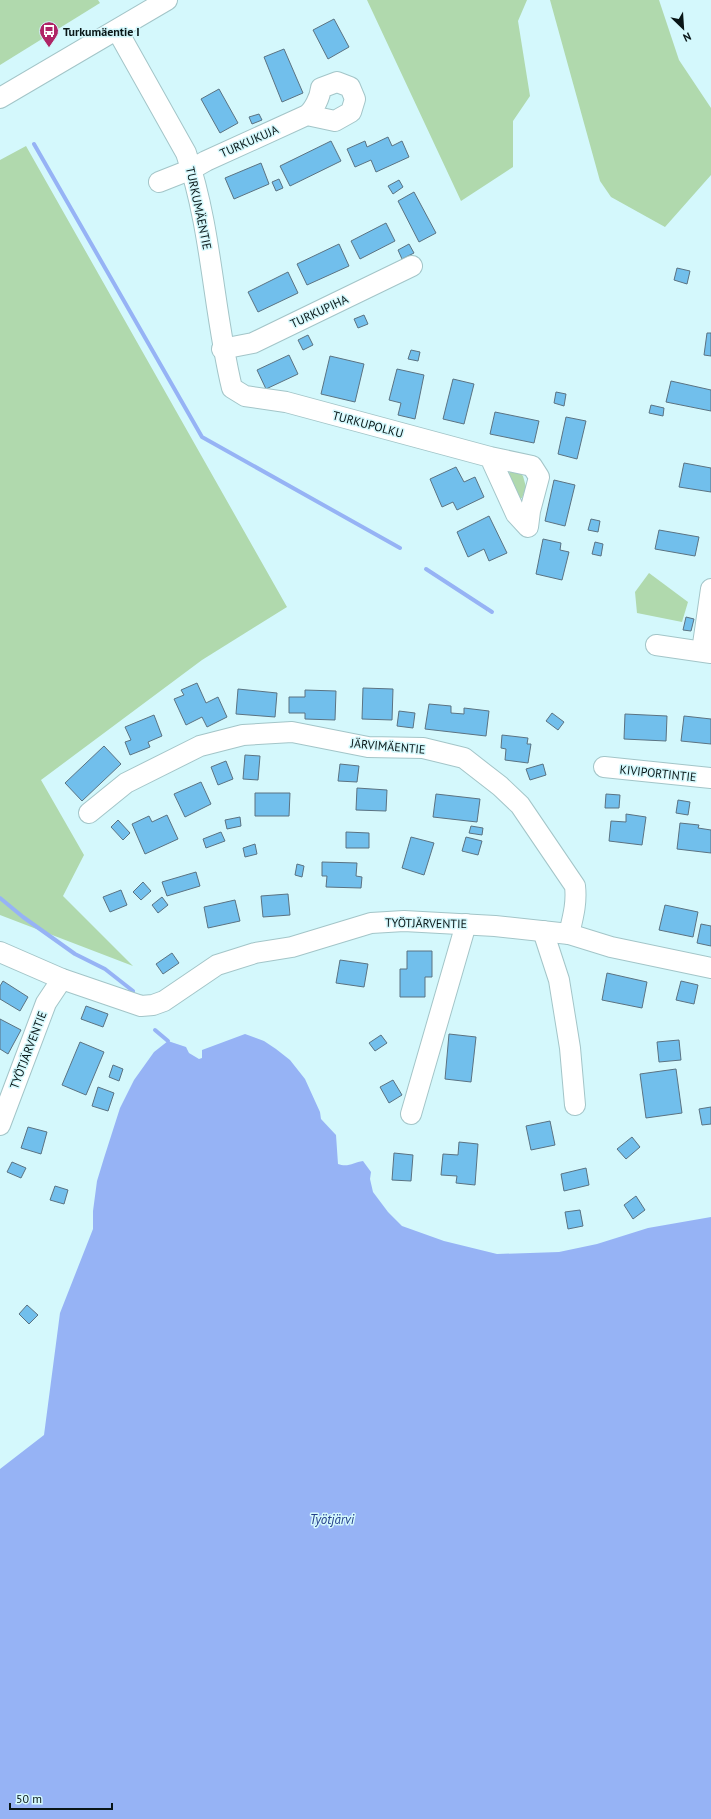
<svg xmlns="http://www.w3.org/2000/svg" width="711" height="1819" font-family="'PT Sans',sans-serif">
	<style>
		.green { fill: #b0d9ad }
		.water { fill: #96b3f5 }
		.lines { fill: none; stroke-linecap: round; stroke-linejoin: round }
		.stream { stroke: #96b3f5; stroke-width: 4 }
		.building { fill: #71bfec; stroke: #5b7382 }
		.minor-casing { stroke: #a3c5c8; stroke-width: 22 }
		.minor { stroke: #fff; stroke-width: 20 }
		.labels { text-anchor: middle; dominant-baseline: central; stroke-width: 3; stroke-linejoin: round; paint-order: stroke }
		.poi-label { font-size: 12px; font-weight: bold; fill: #091617; stroke: #d4f8fc; text-anchor: start }
		.street-label { font-size: 12px; fill: #091617; stroke: #d4f8fc }
		.water-label { font-size: 13px; font-style: italic; fill: #25408c; stroke: #d4f8fc }
	</style>
	<rect width="100%" height="100%" fill="#d4f8fc"/>
	<g class="green">
		<polygon points="0,0 98,0 100,3 0,65"/>
		<polygon points="367,0 527,0 518,21 530,96 513,121 513,167 461,201"/>
		<polygon points="550,0 659,0 679,60 711,108 711,175 665,227 611,197 600,181"/>
		<polygon points="26,146 287,607 202,660 41,780 84,855 63,896 133,966 0,915 0,160"/>
		<polygon points="512,469 516,469 523,476 526,487 522,498 519,499 509,473"/>
		<polygon points="649,573 688,602 682,622 637,613 635,592"/>
	</g>
	<path class="water" d="M 245,1034 L 264,1041 L 276,1049 L 290,1060 L 305,1079 L 320,1112 L 321,1119 L 336,1135 L 338,1164 C 348,1168 354,1162 363,1161 L 371,1172 L 370,1179 L 373,1192 L 388,1212 L 402,1226 L 444,1241 L 497,1254 L 559,1252 L 597,1244 L 648,1228 L 711,1217 L 711,1819 L 0,1819 L 0,1469 L 44,1435 L 60,1313 L 93,1229 L 93,1211 L 97,1181 L 104,1158 L 120,1108 L 134,1080 L 154,1052 L 168,1041 L 186,1047 L 189,1053 L 199,1059 L 202,1058 L 202,1050 Z"/>
	<g class="lines">
		<g class="stream">
			<polyline points="34,144 202,437 400,548"/>
			<polyline points="426,569 492,612"/>
			<polyline points="0,898 23,917 75,954 105,969 133,991"/>
			<polyline points="155,1030 168,1041"/>
		</g>
	</g>
	<g class="building">
		<polygon points="334,19 349,47 328,59 313,30"/>
		<polygon points="284,49 303,93 282,102 264,57"/>
		<polygon points="219,89 238,123 220,133 201,99"/>
		<polygon points="259,114 262,120 252,124 249,117"/>
		<polygon points="388,137 392,146 402,141 409,157 376,172 371,160 355,167 347,149 365,141 367,147"/>
		<polygon points="331,141 341,161 290,186 280,166"/>
		<polygon points="261,163 269,184 234,199 225,178"/>
		<polygon points="279,179 283,188 276,191 272,182"/>
		<polygon points="399,180 403,187 393,194 388,186"/>
		<polygon points="414,192 436,233 419,242 398,201"/>
		<polygon points="386,223 395,241 360,259 351,241"/>
		<polygon points="339,244 349,266 307,285 297,264"/>
		<polygon points="409,244 414,253 402,259 398,250"/>
		<polygon points="677,268 690,271 687,284 674,280"/>
		<polygon points="288,272 298,293 258,312 248,292"/>
		<polygon points="364,315 368,324 358,328 354,319"/>
		<polygon points="707,333 711,333 711,356 704,355"/>
		<polygon points="308,335 313,345 303,350 298,340"/>
		<polygon points="411,350 420,352 418,361 408,359"/>
		<polygon points="289,355 298,374 266,389 257,370"/>
		<polygon points="330,356 364,364 355,402 321,394"/>
		<polygon points="397,369 424,375 415,419 398,415 401,403 389,400"/>
		<polygon points="453,379 474,384 464,424 443,419"/>
		<polygon points="671,381 711,390 711,411 666,402"/>
		<polygon points="556,392 566,394 564,406 554,403"/>
		<polygon points="651,405 664,408 663,416 649,413"/>
		<polygon points="495,412 539,421 534,443 490,434"/>
		<polygon points="566,417 586,421 577,459 558,454"/>
		<polygon points="684,463 711,468 711,492 679,487"/>
		<polygon points="456,467 464,482 475,477 484,497 457,510 453,502 442,507 430,479"/>
		<polygon points="554,480 575,485 565,526 545,521"/>
		<polygon points="489,516 507,553 489,561 484,549 468,557 457,532"/>
		<polygon points="591,519 600,521 598,532 588,530"/>
		<polygon points="659,530 699,537 695,556 655,549"/>
		<polygon points="543,539 561,543 560,550 569,552 562,580 536,574"/>
		<polygon points="595,542 603,544 601,556 592,554"/>
		<polygon points="686,617 694,619 691,631 683,630"/>
		<polygon points="197,683 206,703 218,697 227,717 207,727 202,717 186,725 174,699 184,695 181,690"/>
		<polygon points="363,688 393,689 392,720 362,719"/>
		<polygon points="238,689 277,693 275,717 236,714"/>
		<polygon points="305,690 336,691 335,720 305,719 305,713 289,713 289,697 305,697"/>
		<polygon points="429,704 451,706 451,713 464,714 464,708 489,711 486,736 425,729"/>
		<polygon points="399,711 415,713 413,728 397,726"/>
		<polygon points="552,713 564,722 558,730 546,721"/>
		<polygon points="625,714 667,716 666,741 624,739"/>
		<polygon points="154,715 162,736 148,742 150,747 130,755 125,742 131,740 125,727"/>
		<polygon points="684,716 711,719 711,744 681,741"/>
		<polygon points="502,735 528,738 527,744 531,744 528,763 505,760 506,749 501,748"/>
		<polygon points="104,746 121,764 82,801 65,783"/>
		<polygon points="245,755 260,756 258,780 243,779"/>
		<polygon points="226,761 233,779 218,785 211,767"/>
		<polygon points="340,764 359,766 357,782 338,781"/>
		<polygon points="543,764 546,775 530,780 526,769"/>
		<polygon points="201,782 211,804 185,817 174,794"/>
		<polygon points="357,788 387,790 386,811 356,810"/>
		<polygon points="255,793 290,793 289,816 255,816"/>
		<polygon points="436,794 480,799 477,822 433,817"/>
		<polygon points="606,794 620,795 619,808 605,808"/>
		<polygon points="678,800 690,802 688,815 676,813"/>
		<polygon points="626,814 646,817 642,845 609,841 611,821 626,822"/>
		<polygon points="167,815 178,839 145,854 132,824 149,816 152,822"/>
		<polygon points="240,817 241,826 227,829 225,820"/>
		<polygon points="118,820 130,833 123,840 111,827"/>
		<polygon points="680,823 699,825 698,828 711,830 711,853 677,849"/>
		<polygon points="471,826 483,828 482,835 469,833"/>
		<polygon points="221,832 225,841 206,848 203,839"/>
		<polygon points="346,832 369,833 369,848 346,848"/>
		<polygon points="411,837 434,843 424,875 402,868"/>
		<polygon points="466,837 482,841 478,855 462,851"/>
		<polygon points="255,844 257,854 245,857 243,848"/>
		<polygon points="322,862 357,863 356,876 362,877 361,888 326,887 327,876 322,876"/>
		<polygon points="297,864 304,866 302,877 295,875"/>
		<polygon points="196,872 200,886 167,896 162,882"/>
		<polygon points="143,882 151,891 141,900 133,892"/>
		<polygon points="121,890 127,905 110,912 103,897"/>
		<polygon points="288,894 290,915 263,917 261,896"/>
		<polygon points="162,897 168,905 158,913 152,905"/>
		<polygon points="235,900 240,921 208,928 204,907"/>
		<polygon points="665,905 698,912 693,937 659,930"/>
		<polygon points="701,924 711,926 711,946 697,943"/>
		<polygon points="407,951 432,951 432,977 425,977 425,997 400,997 400,969 407,969"/>
		<polygon points="172,953 179,963 163,974 156,964"/>
		<polygon points="340,960 368,964 364,987 336,983"/>
		<polygon points="607,973 647,982 642,1008 602,1000"/>
		<polygon points="3,981 28,997 20,1011 0,999 0,986"/>
		<polygon points="681,981 698,985 694,1004 676,1000"/>
		<polygon points="86,1006 108,1014 103,1027 81,1019"/>
		<polygon points="0,1019 21,1030 8,1054 0,1049"/>
		<polygon points="449,1034 476,1037 471,1082 445,1079"/>
		<polygon points="381,1035 387,1043 375,1051 369,1043"/>
		<polygon points="679,1040 681,1060 659,1062 657,1042"/>
		<polygon points="80,1042 104,1052 86,1095 62,1085"/>
		<polygon points="113,1065 123,1069 119,1081 109,1077"/>
		<polygon points="676,1069 682,1113 646,1118 640,1074"/>
		<polygon points="393,1080 402,1095 389,1103 380,1087"/>
		<polygon points="98,1087 114,1093 108,1111 92,1106"/>
		<polygon points="711,1107 711,1124 702,1125 699,1109"/>
		<polygon points="550,1121 555,1145 531,1150 526,1126"/>
		<polygon points="28,1127 47,1132 41,1154 21,1148"/>
		<polygon points="632,1137 640,1147 626,1159 617,1149"/>
		<polygon points="459,1142 478,1144 475,1185 456,1183 457,1176 441,1175 443,1154 458,1155"/>
		<polygon points="394,1153 413,1155 411,1181 392,1180"/>
		<polygon points="12,1162 26,1168 21,1178 7,1172"/>
		<polygon points="586,1168 589,1185 564,1191 561,1174"/>
		<polygon points="55,1186 68,1190 64,1204 50,1200"/>
		<polygon points="636,1196 645,1210 633,1219 624,1205"/>
		<polygon points="580,1210 583,1226 568,1229 565,1212"/>
		<polygon points="27,1305 38,1315 29,1324 19,1314"/>
	</g>
	<g class="lines">
		<g class="minor-casing">
			<g id="minor">
				<path d="M 117,30 L 186,153 C 212,229 213,310 232,388 L 245,396 L 286,402 L 490,457 L 516,514 L 528,527 L 530,511 L 539,477 L 532,466 L 490,457"/>
				<polyline points="0,98 167,0"/>
				<path d="M 159,182 L 192,169 L 206,161 L 307,115 L 335,121 L 351,112 L 355,99 L 350,87 L 337,82 L 321,88 C 320,97 314,110 307,115"/>
				<polyline points="222,349 253,343 412,266"/>
				<polyline points="656,645 711,653"/>
				<polyline points="702,651 711,589"/>
				<polyline points="604,767 711,778"/>
				<path d="M 89,813 L 126,783 L 200,746 L 243,735 L 292,732 L 368,747 L 423,748 L 464,758 L 500,786 L 520,805 L 575,886 C 577,903 573,917 569,934"/>
				<polyline points="543,931 559,980 570,1048 575,1105"/>
				<polyline points="0,952 62,979 141,1006 153,1005 164,1001 217,965 255,953 292,947 371,923 404,921 495,926 569,934 611,947 711,968"/>
				<polyline points="411,1114 466,924"/>
				<polyline points="0,1125 46,1003 62,979"/>
			</g>
		</g>
		<use href="#minor" class="minor"/>
	</g>
	<defs>
		<g id="bus-pin" transform="scale(1)"><path d="M0 17L-7.5 6A9.5 9.5 0 1 1 7.5 6Z" fill="#af2566" stroke="#d4f8fc"/><path d="M-5-6H5V4H4V6H2V4H-2V6H-4V4H-5ZM-3.5-4V0h7V-4ZM-3.5 1.2v1.5H-2V1.2ZM2 1.2v1.5H3.5V1.2Z" fill="#fff"/></g>
	</defs>
	<g fill-rule="evenodd">
		<use href="#bus-pin" x="49" y="31"/>
	</g>
	<g class="labels">
		<g class="poi-label">
			<text x="63" y="31">Turkumäentie I</text>
		</g>
		<g class="street-label">
			<text transform="translate(249 141) rotate(-24)">TURKUKUJA</text>
			<text transform="translate(199 208) rotate(78)">TURKUMÄENTIE</text>
			<text transform="translate(319 311) rotate(-25)">TURKUPIHA</text>
			<text transform="translate(368 424) rotate(15)">TURKUPOLKU</text>
			<text transform="translate(388 746) rotate(5)">JÄRVIMÄENTIE</text>
			<text transform="translate(658 773) rotate(6)">KIVIPORTINTIE</text>
			<text transform="translate(426 923) rotate(1)">TYÖTJÄRVENTIE</text>
			<text transform="translate(28 1050) rotate(-69)">TYÖTJÄRVENTIE</text>
		</g>
		<g class="water-label">
			<text x="332" y="1519">Työtjärvi</text>
		</g>
	</g>
	<g transform="translate(683 28) rotate(155)" stroke="#d4f8fc" stroke-width="3" paint-order="stroke">
	<path d="M0-3L7 15L0 10L-7 15Z" fill="#091617"/>
	<text y="-6" font-size="11" font-weight="bold" text-anchor="middle" fill="#091617">N</text>
	</g>
	<path d="M10 1803v6h102v-6" fill="none" stroke="#091617" stroke-width="2"/>
	<text x="16" y="1803" font-size="12" fill="#091617" stroke="#d4f8fc" stroke-width="3" paint-order="stroke">50 m</text>
</svg>
